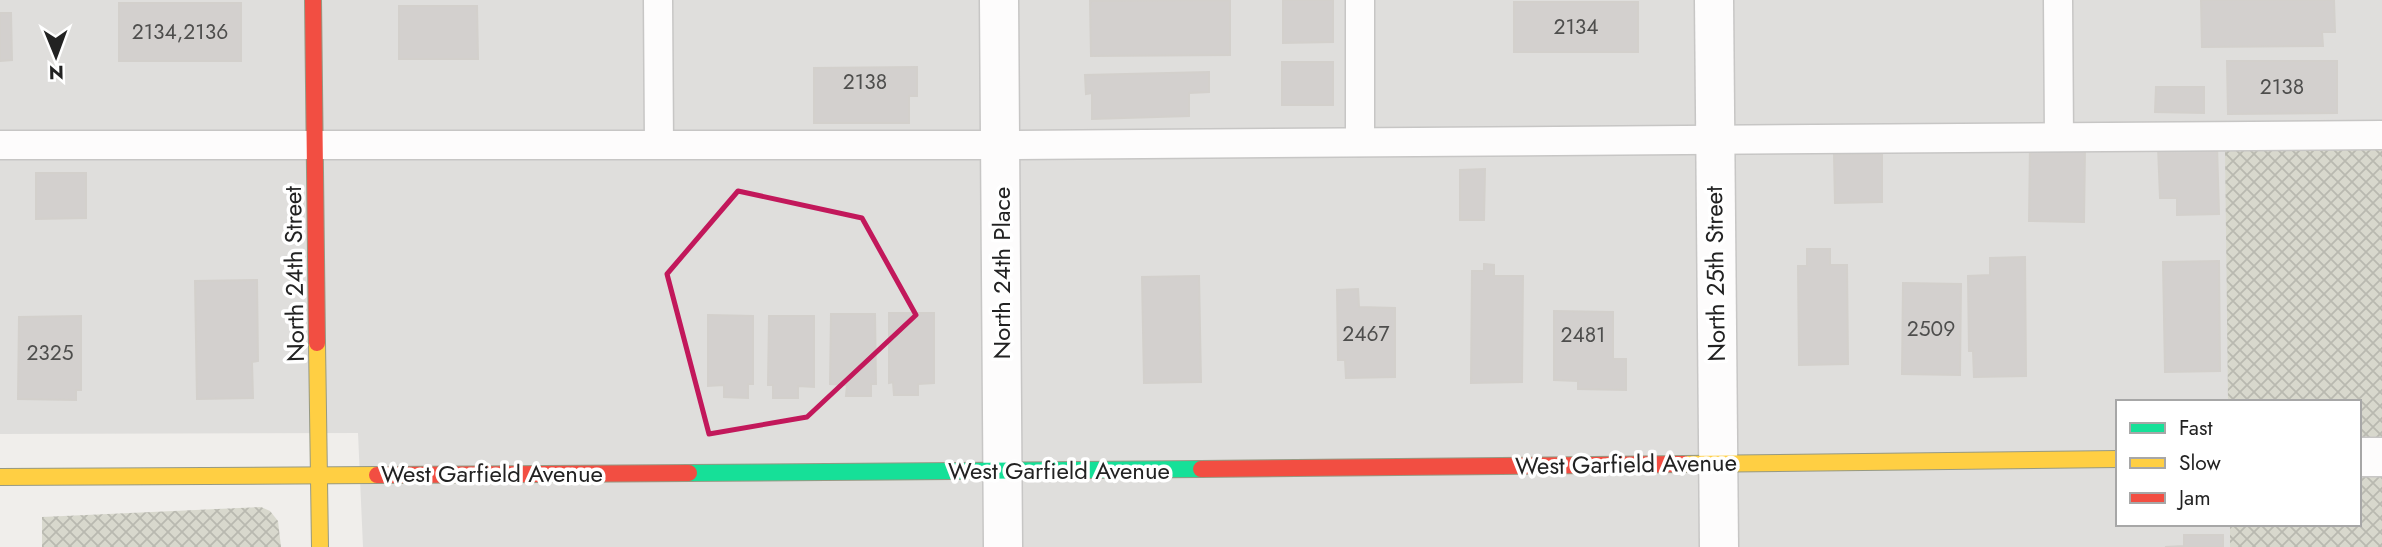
<svg xmlns="http://www.w3.org/2000/svg" width="2382" height="547" font-family="Jost,sans-serif">
	<style>
		.residential { fill: #dfdedc; fill-rule: evenodd }
		.construction { fill: url(#construction-cross-hatch) }
		.building { fill: #d3d0ce; stroke: #d3d0cc; stroke-width: 2 }
		.lines { fill: none; stroke-linecap: round; stroke-linejoin: round }
		.lane-casing { stroke: #c7c6c5; stroke-width: 31 }
		.street-casing { stroke: #c7c6c5; stroke-width: 41 }
		.fast-casing { stroke: #969983; stroke-width: 18 }
		.slow-casing { stroke: #969983; stroke-width: 18 }
		.jam-casing { stroke: #969983; stroke-width: 18 }
		.lane { stroke: #fdfcfc; stroke-width: 28 }
		.street { stroke: #fdfcfc; stroke-width: 38 }
		.fast { stroke: #16e098; stroke-width: 16 }
		.slow { stroke: #ffcf43; stroke-width: 16 }
		.jam { stroke: #f24e42; stroke-width: 16 }
		.marked { fill: none; stroke: #c2185b; stroke-width: 5; stroke-linejoin: round }
		.labels { text-anchor: middle; dominant-baseline: central; stroke-width: 7; stroke-linejoin: round; paint-order: stroke }
		.number-label { font-size: 21px; fill: #4e4e4d }
		.street-label { font-size: 24px; fill: #222; stroke: #fff }
	</style>
	<defs>
		<pattern id="construction-cross-hatch" width="8" height="8" patternUnits="userSpaceOnUse" patternTransform="scale(1.75)"><rect width="8" height="8" fill="#d8d8cd"/><path d="M0 0l8 8M0 8l8-8" fill="none" stroke="#b9b9b0"/></pattern>
	</defs>
	<rect width="100%" height="100%" fill="#f0eeeb"/>
	<path class="residential" d="M 0,0 L 2382,0 L 2382,547 L 363,547 L 358,433 L 0,434 ZM 2118,402 L 2359,402 L 2359,524 L 2118,524 Z"/>
	<g class="construction">
		<polygon points="2225,148 2382,148 2382,547 2230,547 2230,524 2359,524 2359,402 2228,402"/>
		<polygon points="261,507 270,511 278,521 281,547 42,547 42,517"/>
	</g>
	<g class="building">
		<polygon points="1230,0 1230,55 1091,56 1090,1"/>
		<polygon points="1283,0 1333,0 1333,42 1283,43"/>
		<polygon points="2201,0 2334,0 2335,32 2322,32 2323,46 2202,47"/>
		<rect x="1514" y="2" width="124" height="50"/>
		<rect x="119" y="3" width="122" height="58"/>
		<polygon points="399,6 477,6 478,59 399,59"/>
		<polygon points="0,13 11,13 12,60 0,61"/>
		<polygon points="2227,61 2337,61 2337,113 2228,114"/>
		<rect x="1282" y="62" width="51" height="43"/>
		<polygon points="917,67 917,96 909,96 909,123 814,123 814,68"/>
		<polygon points="1209,72 1209,92 1189,93 1189,116 1092,119 1092,93 1086,94 1085,75"/>
		<polygon points="2156,87 2204,87 2204,113 2155,112"/>
		<polygon points="2030,145 2085,146 2084,222 2029,221"/>
		<polygon points="2217,145 2219,214 2177,215 2177,198 2160,198 2158,146"/>
		<polygon points="1834,154 1882,154 1882,202 1835,203"/>
		<polygon points="1485,169 1484,220 1460,220 1460,170"/>
		<polygon points="36,173 86,173 86,218 36,219"/>
		<polygon points="1807,249 1830,249 1830,265 1847,265 1848,364 1799,365 1798,266 1807,266"/>
		<polygon points="2025,257 2026,376 1974,377 1973,351 1969,351 1968,276 1990,275 1990,258"/>
		<polygon points="2219,261 2220,371 2165,372 2163,262"/>
		<polygon points="1484,264 1494,265 1494,276 1523,276 1522,382 1471,383 1472,271 1484,271"/>
		<polygon points="1199,276 1201,382 1144,383 1142,277"/>
		<polygon points="257,280 258,361 252,362 253,398 197,399 195,281"/>
		<polygon points="1903,283 1961,284 1960,375 1902,374"/>
		<polygon points="1358,289 1359,307 1395,308 1395,377 1346,378 1345,360 1338,360 1337,290"/>
		<polygon points="1554,311 1613,312 1613,359 1626,359 1626,390 1578,389 1578,381 1554,380"/>
		<polygon points="889,313 934,313 934,383 918,384 918,395 894,395 893,382 889,383"/>
		<polygon points="831,314 875,314 876,384 871,384 871,396 846,396 847,385 830,384"/>
		<polygon points="708,315 753,316 753,384 748,384 748,398 724,397 724,385 708,386"/>
		<polygon points="81,316 81,390 76,390 76,400 18,399 19,317"/>
		<polygon points="769,316 814,316 814,387 798,386 798,398 773,398 773,385 768,385"/>
		<polygon points="2184,535 2223,535 2223,547 2165,547 2184,546"/>
	</g>
	<g class="lines">
		<g class="lane-casing">
			<g id="lane">
				<polyline points="658,0 659,144"/>
				<polyline points="1360,0 1360,142"/>
				<polyline points="2058,0 2059,137"/>
				<polyline points="0,145 1000,145 2382,135"/>
			</g>
		</g>
		<g class="street-casing">
			<g id="street">
				<polyline points="999,0 1003,547"/>
				<polyline points="1714,0 1719,547"/>
				<polyline points="2359,457 2382,457"/>
			</g>
		</g>
		<g class="fast-casing">
			<polyline id="fast" points="689,473 1201,469"/>
		</g>
		<g class="slow-casing">
			<g id="slow">
				<polyline points="317,343 320,547"/>
				<polyline points="1684,464 2118,459"/>
				<polyline points="0,477 377,475"/>
			</g>
		</g>
		<g class="jam-casing">
			<g id="jam">
				<polyline points="313,0 317,343"/>
				<polyline points="1201,469 1684,464"/>
				<polyline points="377,475 689,473"/>
			</g>
		</g>
		<use href="#lane" class="lane"/>
		<use href="#street" class="street"/>
		<use href="#fast" class="fast"/>
		<use href="#slow" class="slow"/>
		<use href="#jam" class="jam"/>
	</g>
	<path class="marked" d="M 738,191 L 862,218 L 916,315 L 807,417 L 709,434 L 667,274 Z"/>
	<g class="labels">
		<g class="number-label">
			<text x="1576" y="27">2134</text>
			<text x="180" y="32">2134,2136</text>
			<text x="865" y="82">2138</text>
			<text x="2282" y="87">2138</text>
			<text x="1931" y="329">2509</text>
			<text x="1366" y="334">2467</text>
			<text x="1583" y="335">2481</text>
			<text x="50" y="353">2325</text>
		</g>
		<g class="street-label">
			<text transform="translate(1001 273) rotate(-90)">North 24th Place</text>
			<text transform="translate(294 274) rotate(-91)">North 24th Street</text>
			<text transform="translate(1715 274) rotate(-91)">North 25th Street</text>
			<text transform="translate(1626 464) rotate(-1)">West Garfield Avenue</text>
			<text x="1059" y="470">West Garfield Avenue</text>
			<text x="492" y="473">West Garfield Avenue</text>
		</g>
	</g>
	<rect x="2116" y="400" width="245" height="126" fill="#ffffff" stroke="#a7a7a7" stroke-width="2"/>
	<rect x="2130" y="423" width="35" height="10" fill="#16e098" stroke="#a7a7a7" stroke-width="2"/>
	<text x="2179" y="435" font-size="21" fill="#222222">Fast</text>
	<rect x="2130" y="458" width="35" height="10" fill="#ffcf43" stroke="#a7a7a7" stroke-width="2"/>
	<text x="2179" y="470" font-size="21" fill="#222222">Slow</text>
	<rect x="2130" y="493" width="35" height="10" fill="#f24e42" stroke="#a7a7a7" stroke-width="2"/>
	<text x="2179" y="505" font-size="21" fill="#222222">Jam</text>
	<g transform="translate(56 56) rotate(179)" stroke="#ffffff" stroke-width="5" paint-order="stroke">
	<path d="M0-5L12 26L0 18L-12 26Z" fill="#222222"/>
	<text y="-10" font-size="19" font-weight="bold" text-anchor="middle" fill="#222222">N</text>
	</g>
</svg>
